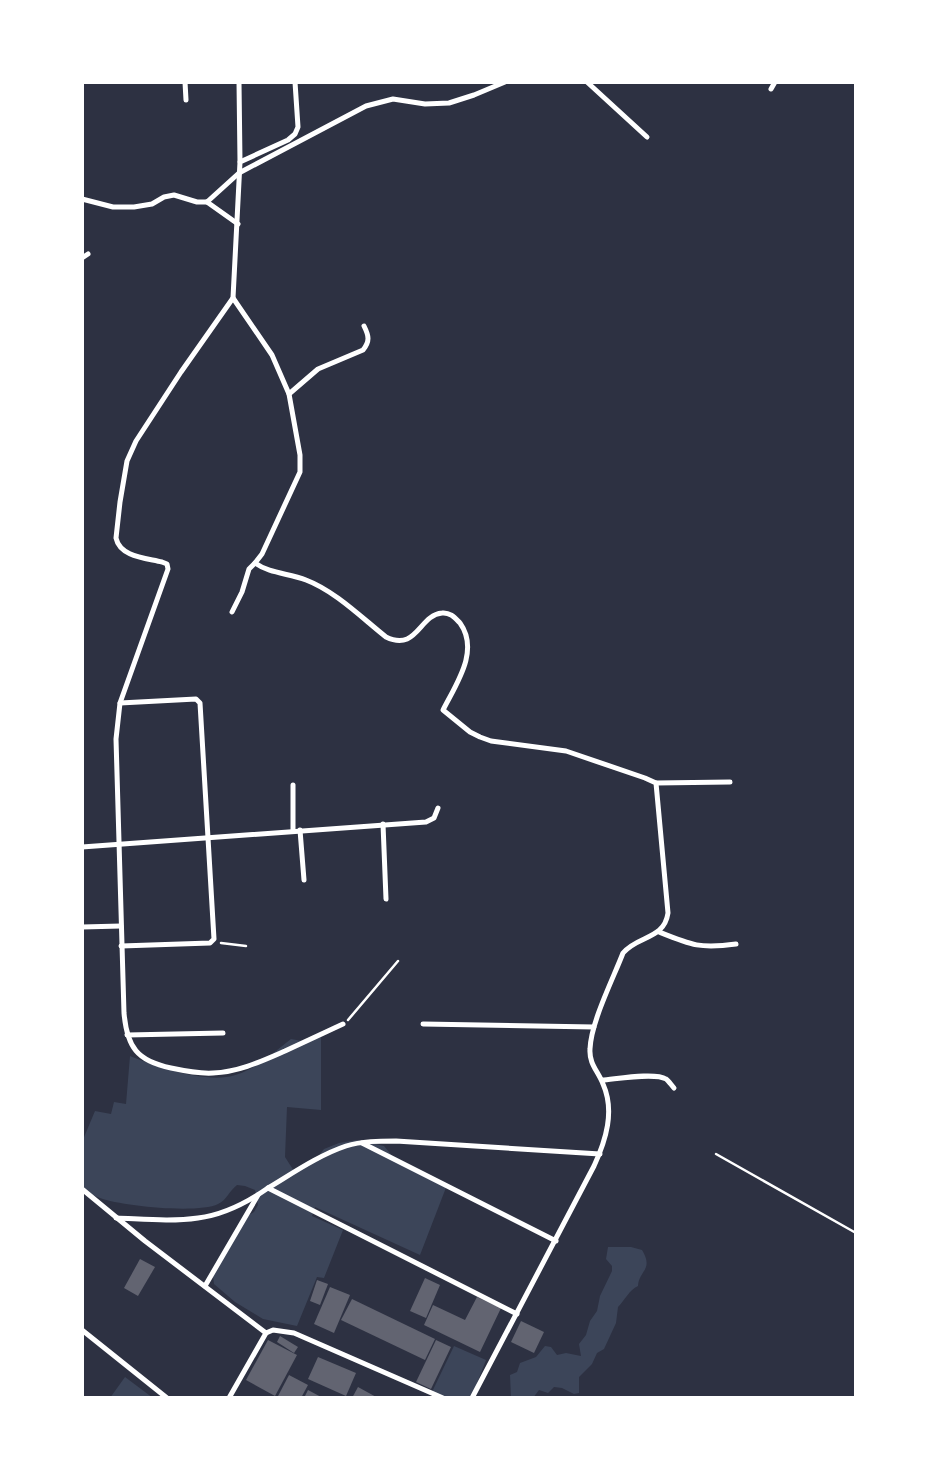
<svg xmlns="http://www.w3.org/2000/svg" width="938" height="1480" font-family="Jost,sans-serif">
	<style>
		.green { fill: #3c4559 }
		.building { fill: #626471 }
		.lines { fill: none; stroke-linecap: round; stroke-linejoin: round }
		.path { stroke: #fff; stroke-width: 2.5 }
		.service { stroke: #fff; stroke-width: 2.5 }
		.minor { stroke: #fff; stroke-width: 5 }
	</style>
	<rect width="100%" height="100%" fill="#2d3142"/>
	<g class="green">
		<path d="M 321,1037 L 321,1110 L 287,1107 L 285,1157 L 294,1171 L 314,1162 L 324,1149 L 339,1143 L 357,1140 L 384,1146 L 394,1158 L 447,1185 L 420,1255 L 315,1207 L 312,1216 L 343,1230 L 324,1278 L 317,1277 L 297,1326 L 263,1319 L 235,1302 L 214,1284 L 213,1276 L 244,1218 L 254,1212 L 258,1205 L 255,1190 L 245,1186 L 237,1185 C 229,1191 227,1200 218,1204 C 198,1214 121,1206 100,1198 C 93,1196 88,1191 82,1186 L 82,1142 L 95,1111 L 111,1114 L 114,1102 L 126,1104 L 130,1056 C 155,1066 199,1081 226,1077 C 251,1074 273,1053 291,1039 L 302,1041 Z"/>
		<path d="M 608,1247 L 631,1247 L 642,1250 C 654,1270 639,1270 638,1286 C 629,1290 625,1300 618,1307 L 616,1323 L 604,1349 L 597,1353 L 592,1364 L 579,1377 L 579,1393 L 574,1394 L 562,1388 L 554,1387 L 548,1393 L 539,1390 L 533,1398 L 511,1398 L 510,1375 L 517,1372 L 520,1363 L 536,1357 L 545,1346 L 551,1347 L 557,1355 L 566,1353 L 581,1356 L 579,1344 L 586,1335 L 590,1321 L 597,1311 L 600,1296 L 612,1271 L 612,1266 L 606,1259 Z"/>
		<polygon points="454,1346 486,1360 474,1391 468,1398 445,1398 432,1392"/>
		<polygon points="125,1377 153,1398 110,1398"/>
	</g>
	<g class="building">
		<polygon points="140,1259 155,1267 138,1296 124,1288"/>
		<polygon points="425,1278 440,1285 426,1318 410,1311"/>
		<polygon points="317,1280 328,1284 320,1305 310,1301"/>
		<polygon points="330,1287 350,1295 334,1333 314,1324"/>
		<polygon points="477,1297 501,1308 480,1352 424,1325 433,1305 465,1320"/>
		<polygon points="352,1299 435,1339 425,1360 341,1320"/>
		<polygon points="521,1321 544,1332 534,1353 511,1342"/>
		<polygon points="280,1336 298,1347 294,1353 277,1342"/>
		<polygon points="268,1340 297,1355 275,1396 246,1380"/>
		<polygon points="436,1340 451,1347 431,1389 416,1382"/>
		<polygon points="318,1357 356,1373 346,1396 308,1379"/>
		<polygon points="289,1375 308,1385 301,1398 277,1398"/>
		<polygon points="358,1387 378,1398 352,1398"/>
		<polygon points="308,1390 323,1398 304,1398"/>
	</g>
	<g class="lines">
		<g class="path">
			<polyline points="221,943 246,946"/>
			<polyline points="348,1020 398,961"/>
		</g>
		<polyline class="service" points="716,1154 856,1233"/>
		<g class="minor">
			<polyline points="185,82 186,100"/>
			<polyline points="239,82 240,162"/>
			<path d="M 295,82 L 298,127 L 295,134 L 288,140 L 240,162 L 233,298 L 181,372 L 136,441 L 127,461 L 120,502 L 116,538 C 120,557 146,558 162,562 L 167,564 L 168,569 L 120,703 L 116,739 L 124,1013 C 127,1047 137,1061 171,1068 C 185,1071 199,1074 213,1073 C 239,1072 262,1061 285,1051 C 304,1042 324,1033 343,1024"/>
			<polyline points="587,82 647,137"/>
			<polyline points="771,89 775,82"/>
			<polyline points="82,199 113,207 134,207 152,204 164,197 174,195 197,202 207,202 239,173 366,106 393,99 425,104 449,103 474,95 505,82"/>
			<polyline points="207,202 238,224"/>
			<polyline points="82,258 88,254"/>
			<path d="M 233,298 L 272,355 L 289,394 L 300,455 L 300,472 L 262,554 L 255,563 C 270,574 289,573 306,580 C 335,591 362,618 386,637 C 417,652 419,615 442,613 C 450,612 455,618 460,623 C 480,651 456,684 443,710 L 470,732 L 480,737 L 491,741 L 566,751 L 645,778 L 656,783 L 668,913 C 664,940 638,935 623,953 C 613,979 591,1022 590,1049 C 589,1064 598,1071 603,1084 C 615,1111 606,1140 594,1166 L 472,1398"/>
			<path d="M 289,394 L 318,369 L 363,350 C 370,341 369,336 364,326"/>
			<polyline points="232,612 242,592 249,569 255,563"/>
			<polyline points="120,703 196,699 200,703 214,939 210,943 121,946"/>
			<polyline points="656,783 730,782"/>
			<polyline points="383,824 386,899"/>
			<polyline points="293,830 293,785"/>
			<polyline points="300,830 304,880"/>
			<polyline points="82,847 426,822 434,818 438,808"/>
			<polyline points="82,927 121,926"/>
			<path d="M 659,932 C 691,945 700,949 736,944"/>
			<polyline points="423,1024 594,1027"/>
			<polyline points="127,1035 223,1033"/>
			<path d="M 602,1080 C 616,1079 655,1072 666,1079 C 668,1080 672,1086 674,1088"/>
			<polyline points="362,1143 556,1241"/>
			<polyline points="82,1189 145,1241 266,1333 273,1330 294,1333 443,1398"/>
			<path d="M 116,1218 C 143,1219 171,1222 198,1218 C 222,1215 248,1202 268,1188"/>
			<polyline points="205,1286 258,1195"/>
			<path d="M 517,1314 L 268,1188 C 293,1173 319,1155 346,1146 C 362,1141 379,1141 396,1141 L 600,1154"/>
			<polyline points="82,1330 167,1398"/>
			<polyline points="229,1398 266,1333"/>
		</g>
	</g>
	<rect width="938" height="1480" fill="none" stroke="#ffffff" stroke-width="168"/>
</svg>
